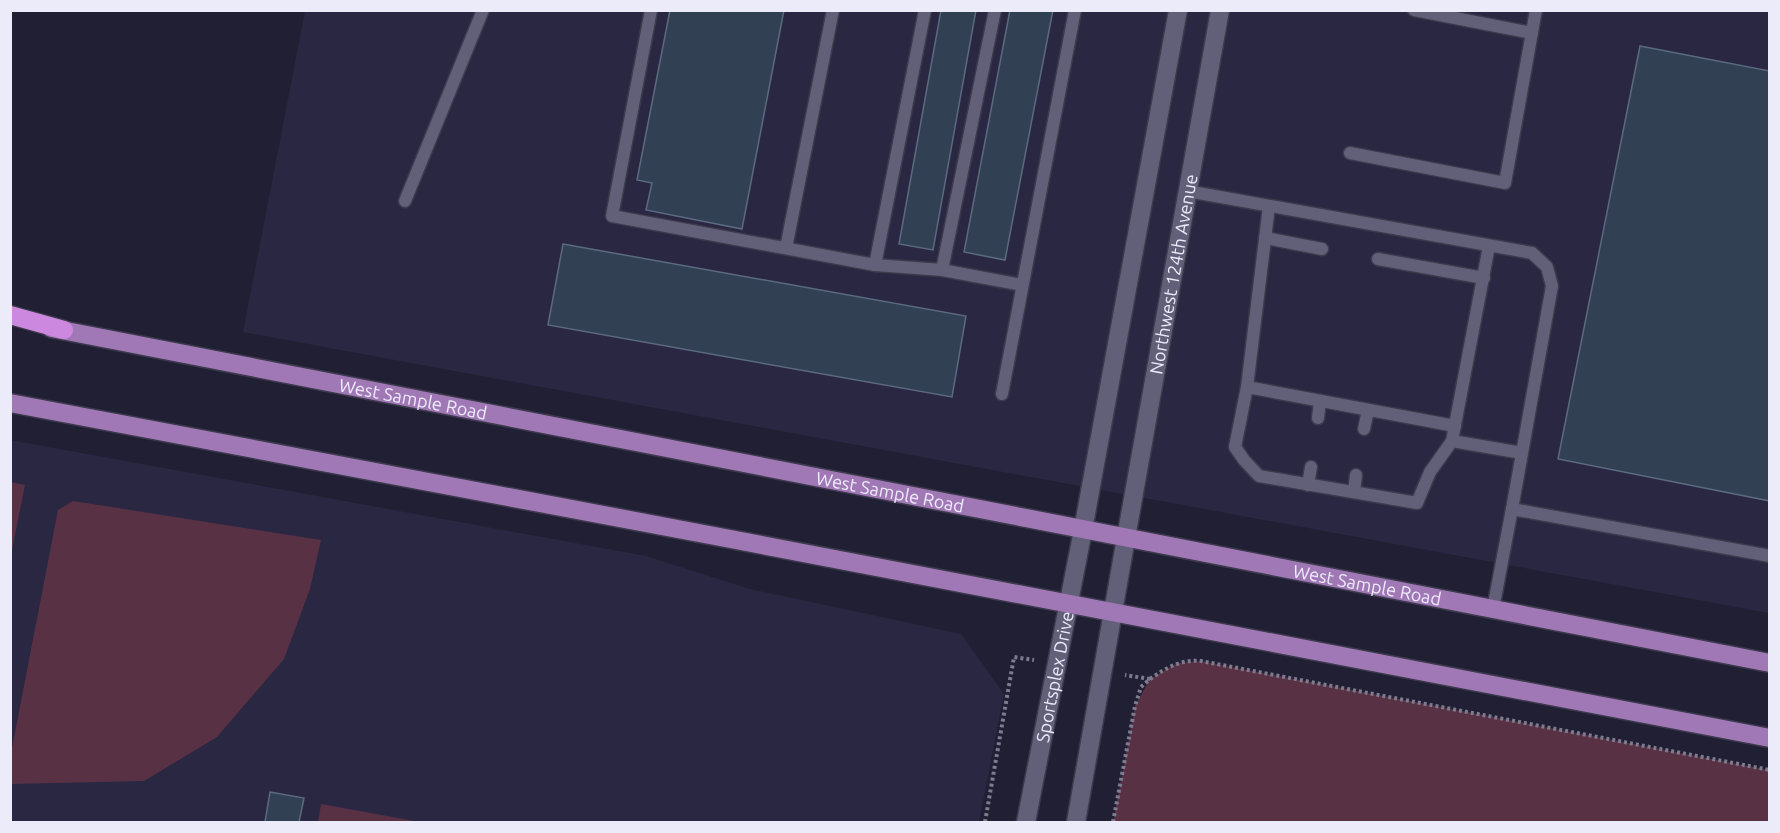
<svg xmlns="http://www.w3.org/2000/svg" width="1780" height="833" font-family="Ubuntu,sans-serif">
	<style>
		.built { fill: #2a2742 }
		.green { fill: #583145 }
		.building { fill: #324054; stroke: #5b6a80; stroke-width: 1.5 }
		.lines { fill: none; stroke-linecap: round; stroke-linejoin: round }
		.service-casing { stroke: #3c3a4c; stroke-width: 15 }
		.minor-casing { stroke: #3c3a4c; stroke-width: 21 }
		.tertiary-casing { stroke: #3c3a4c; stroke-width: 21 }
		.primary-casing { stroke: #3c3a4c; stroke-width: 21 }
		.motorway-casing { stroke: #3c3a4c; stroke-width: 21 }
		.path { stroke: #7d7c8e; stroke-width: 4; stroke-dasharray: 3 3; stroke-linecap: butt }
		.service { stroke: #626079; stroke-width: 12 }
		.minor { stroke: #626079; stroke-width: 18 }
		.tertiary { stroke: #626079; stroke-width: 18 }
		.primary { stroke: #a178b6; stroke-width: 18 }
		.motorway { stroke: #cb88de; stroke-width: 18 }
		.labels { text-anchor: middle; dominant-baseline: central; stroke-width: 4.5; stroke-linejoin: round; paint-order: stroke }
		.street-label { font-size: 18px; fill: #ecebfa; stroke: #0b0a13 }
	</style>
	<rect width="100%" height="100%" fill="#211f34"/>
	<g class="built">
		<polygon points="305,11 1769,11 1769,613 243,332"/>
		<polygon points="10,440 646,556 750,589 961,634 1004,694 979,822 11,822"/>
	</g>
	<g class="green">
		<polygon points="11,482 25,485 11,555 10,482"/>
		<polygon points="73,501 321,540 310,589 284,659 217,737 144,781 11,784 11,753 58,510"/>
		<polygon points="1201,661 1769,770 1769,822 1113,822 1135,706 1150,679 1177,663"/>
		<polygon points="321,804 420,822 318,822"/>
	</g>
	<g class="building">
		<polygon points="670,10 784,10 742,229 646,210 652,183 637,180"/>
		<polygon points="941,10 976,10 933,250 899,244"/>
		<polygon points="1010,10 1053,10 1005,260 964,252"/>
		<polygon points="1640,46 1770,71 1770,501 1558,459"/>
		<polygon points="563,244 966,316 952,397 548,325"/>
		<polygon points="270,792 304,798 299,822 265,822"/>
	</g>
	<g class="lines">
		<g class="service-casing">
			<g id="service">
				<polyline points="651,10 612,216 875,265 942,270 1022,285"/>
				<polyline points="1414,10 1532,33"/>
				<polyline points="1350,153 1505,183 1536,10"/>
				<polyline points="1187,191 1532,253 1547,267 1552,286 1512,509"/>
				<polyline points="405,201 483,10"/>
				<polyline points="1269,206 1247,387 1235,447 1244,460 1259,476 1417,503 1430,472 1452,441 1489,246"/>
				<polyline points="1265,238 1322,249"/>
				<polyline points="786,248 833,10"/>
				<polyline points="1378,259 1484,278"/>
				<polyline points="875,265 925,10"/>
				<polyline points="942,270 995,10"/>
				<polyline points="1247,387 1455,426"/>
				<polyline points="1002,394 1075,10"/>
				<polyline points="1318,418 1320,401"/>
				<polyline points="1364,429 1368,410"/>
				<polyline points="1452,441 1522,453"/>
				<polyline points="1308,485 1311,467"/>
				<polyline points="1354,492 1356,475"/>
				<polyline points="1493,609 1512,509 1770,556"/>
			</g>
		</g>
		<g class="minor-casing">
			<g id="minor">
				<polyline points="1083,530 1178,10"/>
				<path id="s1" d="M 1126,538 L 1220,10"/>
			</g>
		</g>
		<g class="tertiary-casing">
			<g id="tertiary">
				<path id="s2" d="M 1026,822 L 1083,530"/>
				<polyline points="1076,822 1126,538"/>
			</g>
		</g>
		<g class="primary-casing">
			<g id="primary">
				<path id="s3" d="M 51,328 L 1770,663"/>
				<polyline points="10,403 720,537 1770,738"/>
			</g>
		</g>
		<g class="motorway-casing">
			<polyline id="motorway" points="10,315 64,330"/>
		</g>
		<g class="path">
			<path d="M 1150,679 C 1166,668 1181,659 1201,661 L 1770,770"/>
			<polyline points="985,822 1014,657 1034,660"/>
			<polyline points="1113,822 1135,706 1141,687 1150,679 1125,675"/>
		</g>
		<use href="#service" class="service"/>
		<use href="#minor" class="minor"/>
		<use href="#tertiary" class="tertiary"/>
		<use href="#primary" class="primary"/>
		<use href="#motorway" class="motorway"/>
	</g>
	<g class="labels">
		<g class="street-label">
			<text stroke="none"><textPath href="#s1" startOffset="268">Northwest 124th Avenue</textPath></text>
			<text stroke="none"><textPath href="#s3" startOffset="369">West Sample Road</textPath></text>
			<text stroke="none"><textPath href="#s3" startOffset="855">West Sample Road</textPath></text>
			<text stroke="none"><textPath href="#s3" startOffset="1341">West Sample Road</textPath></text>
			<text stroke="none"><textPath href="#s2" startOffset="148">Sportsplex Drive</textPath></text>
		</g>
	</g>
	<rect width="1780" height="833" fill="none" stroke="#ecebfa" stroke-width="24"/>
</svg>
